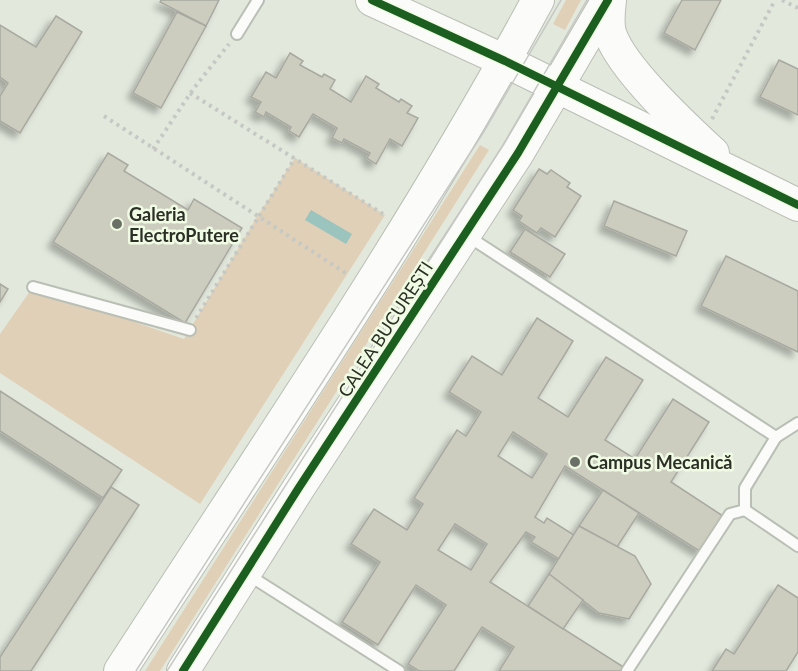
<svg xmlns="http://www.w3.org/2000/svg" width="798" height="671" font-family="Lato,sans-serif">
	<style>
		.green { fill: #e0d0b8 }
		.water { fill: #9ac4bd }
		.building { fill: #cccdbf; stroke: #a8a9a0; stroke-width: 1.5; fill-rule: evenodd; filter: url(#shadow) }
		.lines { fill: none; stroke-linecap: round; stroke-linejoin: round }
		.lane-casing { stroke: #babfb5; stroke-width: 14 }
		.secondary-casing { stroke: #babfb5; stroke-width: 34 }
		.path { stroke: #c6c8c3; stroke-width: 4; stroke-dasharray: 3 4.5; stroke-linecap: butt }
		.lane { stroke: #fbfcfa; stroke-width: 10 }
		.secondary { stroke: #fbfcfa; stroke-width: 32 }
		.tram { stroke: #c6c8c4; stroke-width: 1.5 }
		.cycleway-casing { stroke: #f0fbe3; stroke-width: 11 }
		.cycleway { stroke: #1b5e20; stroke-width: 8 }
		.poi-dot { fill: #6b7066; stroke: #f0fbe3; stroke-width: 2 }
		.labels { text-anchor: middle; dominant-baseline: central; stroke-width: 5; stroke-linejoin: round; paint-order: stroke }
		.poi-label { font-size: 18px; font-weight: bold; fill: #2b2f26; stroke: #f0fbe3; text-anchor: start }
		.street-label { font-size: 18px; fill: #2b2f26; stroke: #f0fbe3 }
	</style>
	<defs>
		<filter id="shadow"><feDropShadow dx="-5.5" dy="5.5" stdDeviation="3" flood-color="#0004"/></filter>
	</defs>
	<rect width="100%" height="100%" fill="#e2e8dc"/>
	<g class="green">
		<polygon points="566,0 581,0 565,30 553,24"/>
		<polygon points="480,145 489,150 160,671 145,671"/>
		<polygon points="295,158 385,215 200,504 0,373 0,334 33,287 184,339 257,217"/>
	</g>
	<polygon class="water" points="311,210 352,234 346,244 305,220"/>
	<g class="building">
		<polygon points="161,0 219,0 206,26 160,2"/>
		<polygon points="682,0 721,0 695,50 664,33"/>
		<polygon points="177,12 206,26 161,108 133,93"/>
		<polygon points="56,16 82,32 20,133 0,121 0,96 8,83 0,77 0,25 36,47"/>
		<polygon points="290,53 303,61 300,65 322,77 324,74 335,80 330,89 351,102 366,76 379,84 376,88 399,102 401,99 412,106 407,113 418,118 402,146 390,139 376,164 367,158 370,153 344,139 342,143 332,138 337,128 313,114 299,137 289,131 291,127 266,112 264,117 255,112 261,102 251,97 266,72 276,78"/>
		<polygon points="779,60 798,69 798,115 760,97"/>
		<polygon points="108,153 128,165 124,171 188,210 194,199 242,228 185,323 53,242"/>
		<polygon points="539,169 547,174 551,170 570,183 567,187 581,196 555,237 541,228 537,233 519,221 522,216 513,210"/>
		<polygon points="614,201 687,231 676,256 604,226"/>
		<polygon points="525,229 565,254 550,277 510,252"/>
		<polygon points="726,256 798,291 798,352 701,306"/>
		<polygon points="0,284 8,289 0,302"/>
		<path d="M 537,318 L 573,341 L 538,398 L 568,417 L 606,357 L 643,380 L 605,440 L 635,459 L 673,399 L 709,422 L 671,482 L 723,516 L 701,552 L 565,466 L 535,517 L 544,523 L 547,518 L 574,535 L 559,559 L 531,542 L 535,537 L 526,532 L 490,582 L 625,668 L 623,671 L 499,671 L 514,647 L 482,627 L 454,671 L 419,671 L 408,664 L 446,605 L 416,585 L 378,645 L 342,622 L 380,562 L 351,544 L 374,509 L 407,530 L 423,504 L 414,498 L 457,430 L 466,436 L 481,412 L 449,392 L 472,356 L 502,375 ZM 513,432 L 547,454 L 532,478 L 498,456 ZM 455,524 L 487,544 L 471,570 L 438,550 Z"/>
		<polygon points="0,391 122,470 103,498 0,431"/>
		<polygon points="111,487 139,505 31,671 0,671 0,657"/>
		<polygon points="603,490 639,513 617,547 579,526"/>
		<polygon points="579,526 635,556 651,584 629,619 599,613 549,574"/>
		<polygon points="549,574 583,600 563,629 528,606"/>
		<polygon points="778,585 798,598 798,652 786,671 712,671 726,649 734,654"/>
	</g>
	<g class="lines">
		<g class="lane-casing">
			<g id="lane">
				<polyline points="237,34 258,0"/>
				<polyline points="466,235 776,437 798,423"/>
				<polyline points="33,287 190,330"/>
				<polyline points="776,437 745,488 745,510 798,546"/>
				<polyline points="247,574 399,671"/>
				<polyline points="627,671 730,514 745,510"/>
			</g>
		</g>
		<g class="secondary-casing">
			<g id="secondary">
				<polyline points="372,0 505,61 798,205"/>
				<path d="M 610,0 C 609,11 607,22 610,33 C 621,68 685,127 713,153"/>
				<path d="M 120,671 C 263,450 413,231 538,0"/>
				<polyline points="183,671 298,489 518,153 608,0"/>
			</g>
		</g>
		<g class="path">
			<polyline points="782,0 798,8"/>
			<polyline points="190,93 383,214"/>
			<polyline points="104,116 347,274"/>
			<polyline points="712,119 775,0"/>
			<polyline points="153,149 194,88 229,44"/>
			<polyline points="196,318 295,158"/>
		</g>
		<use href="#lane" class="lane"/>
		<use href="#secondary" class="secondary"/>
		<g class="tram">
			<polyline points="136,671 483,133 561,0"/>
			<polyline points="167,671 503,145 587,0"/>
		</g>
		<g class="cycleway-casing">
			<g id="cycleway">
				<polyline points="372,0 505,61 798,205"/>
				<polyline points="183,671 298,489 518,153 608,0"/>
			</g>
		</g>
		<use href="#cycleway" class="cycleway"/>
	</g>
	<g class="poi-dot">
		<circle cx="117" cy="224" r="6"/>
		<circle cx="575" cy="462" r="6"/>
	</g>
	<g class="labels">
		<g class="poi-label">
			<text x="129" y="214">Galeria<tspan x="129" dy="21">ElectroPutere</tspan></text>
			<text x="587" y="462">Campus Mecanică</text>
		</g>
		<g class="street-label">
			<text transform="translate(385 329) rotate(-57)">CALEA BUCUREȘTI</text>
		</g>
	</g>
</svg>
